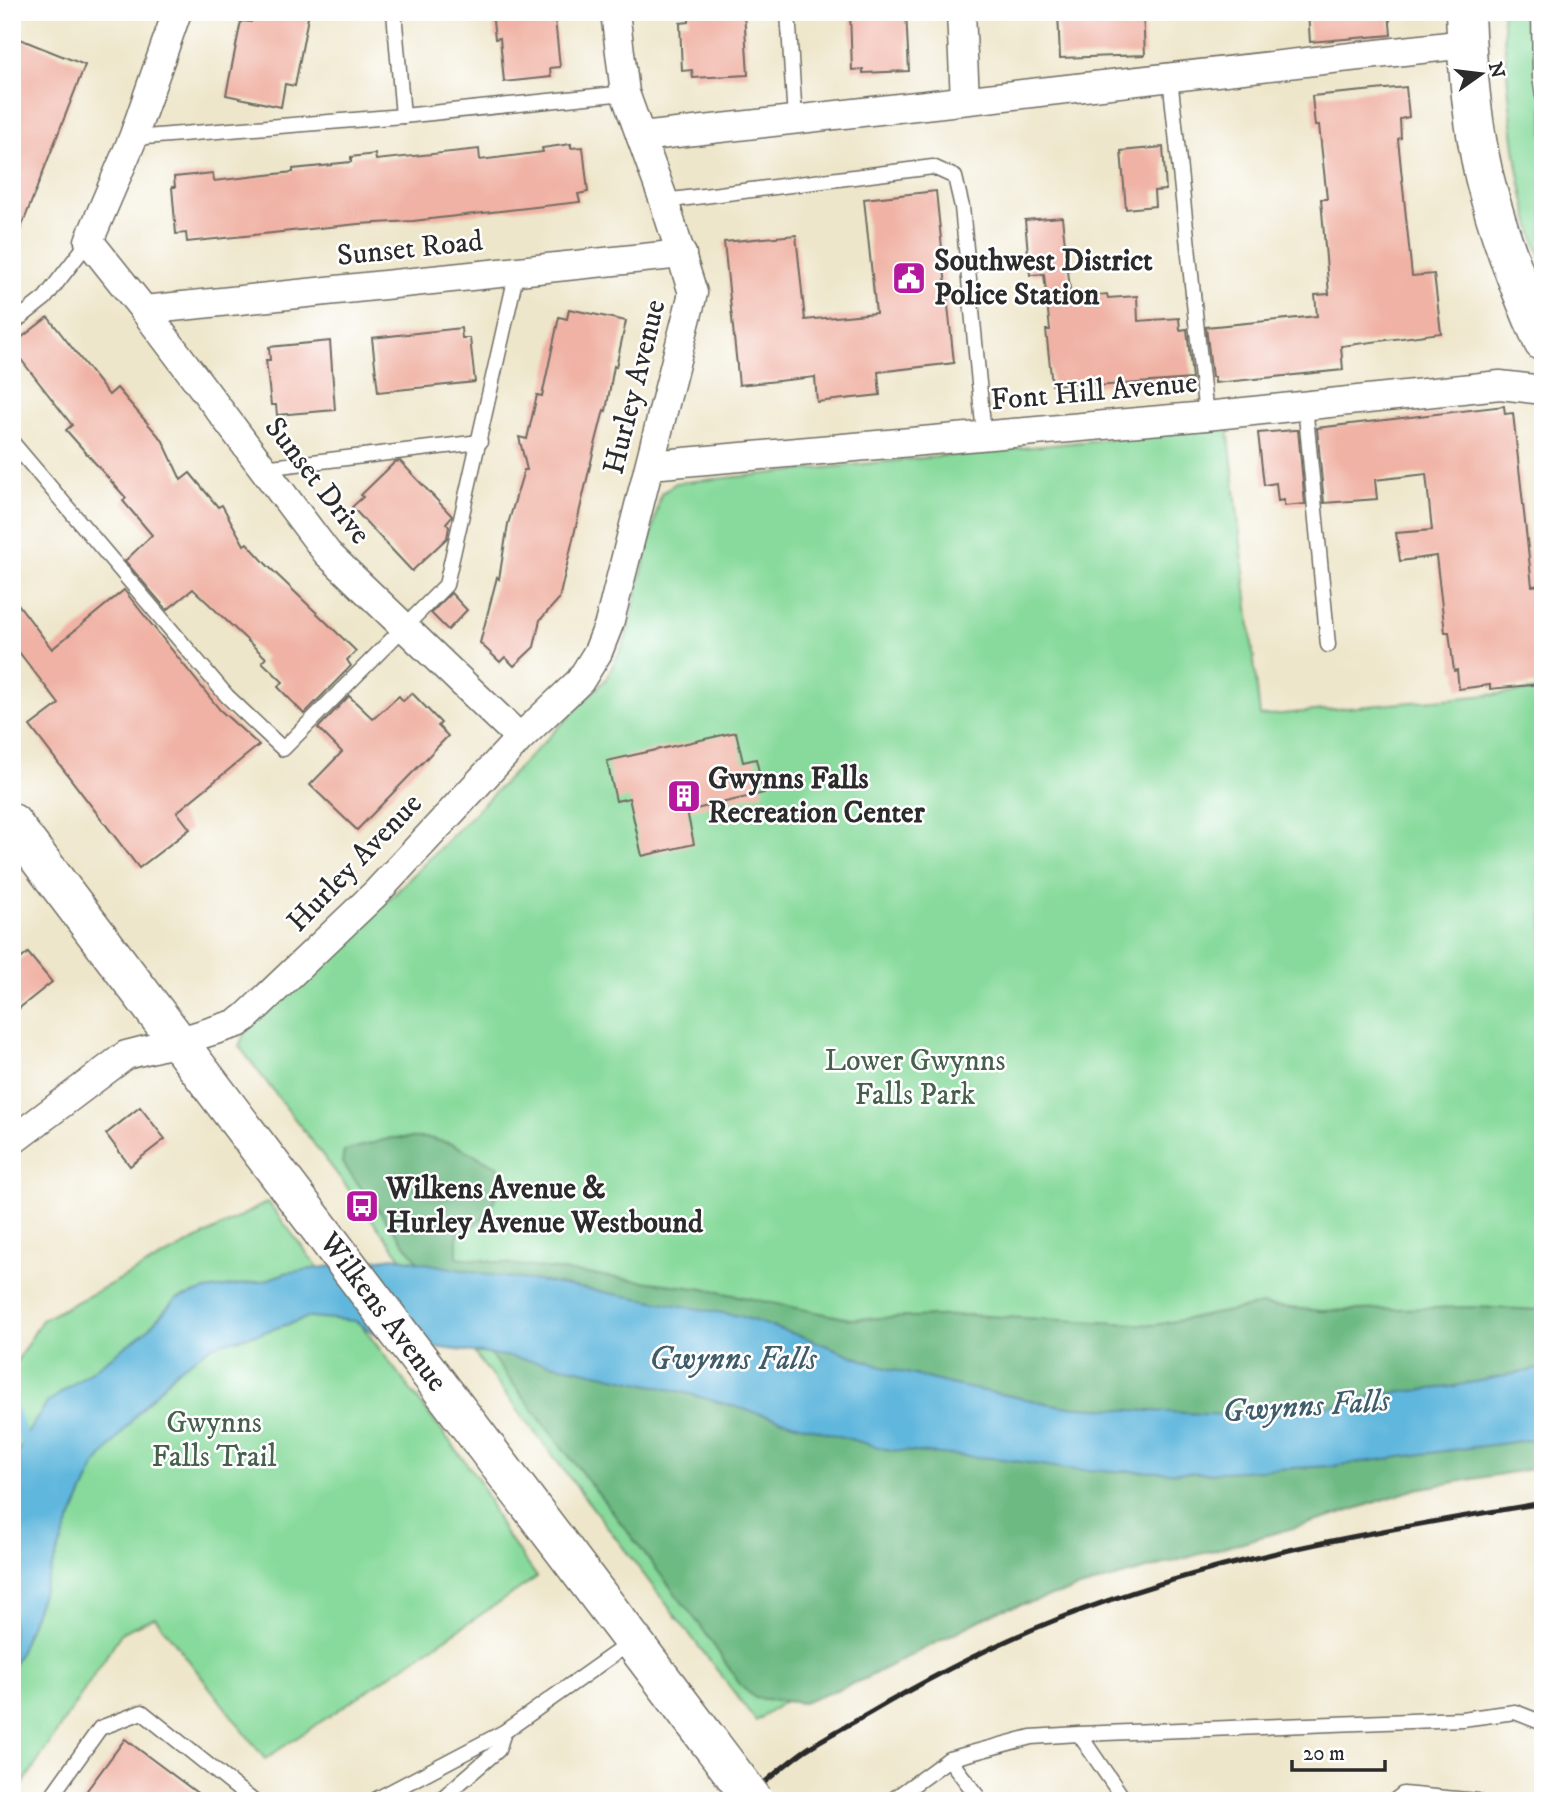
<svg xmlns="http://www.w3.org/2000/svg" width="1555" height="1813" font-family="'IM FELL DW Pica',serif">
	<style>
		.green { fill: #87da9b; stroke: #598263; stroke-width: 2 }
		.forest { fill: #6dba83; stroke: #4c7257; stroke-width: 2 }
		.water { fill: #60b7dd; stroke: #467184; stroke-width: 2 }
		.lines { fill: none; stroke-linecap: round; stroke-linejoin: round }
		.stream { stroke: #60b7dd; stroke-width: 10 }
		.building { fill: #f0b2a4 }
		.lane-casing { stroke: #6f6c63; stroke-width: 17 }
		.street-casing { stroke: #6f6c63; stroke-width: 31 }
		.primary-casing { stroke: #6f6c63; stroke-width: 41 }
		.lane { stroke: #fff; stroke-width: 14 }
		.street { stroke: #fff; stroke-width: 28 }
		.primary { stroke: #fff; stroke-width: 38 }
		.rail { stroke: #2b2b2b; stroke-width: 5 }
		.primary-bridge-casing { stroke: #6f6c63; stroke-width: 41; stroke-linecap: butt }
		.primary-bridge { stroke: #fff; stroke-width: 38 }
		.labels { text-anchor: middle; dominant-baseline: central; stroke-width: 5; stroke-linejoin: round; paint-order: stroke }
		.street-label { font-size: 30px; fill: #2b2b2b; stroke: #fff }
		.poi-label { font-size: 30px; font-weight: bold; fill: #2b2b2b; stroke: #fff; text-anchor: start }
		.park-label { font-size: 30px; fill: #47604d; stroke: #fff }
		.water-label { font-size: 32px; font-style: italic; fill: #3e5c69; stroke: #fff }
	</style>
	<rect width="100%" height="100%" fill="#fff"/>
	<filter id="ink" filterUnits="userSpaceOnUse"><feTurbulence type="fractalNoise" baseFrequency=".0143" numOctaves="2"/><feDisplacementMap in="SourceGraphic" scale="14" xChannelSelector="R" yChannelSelector="G"/><feConvolveMatrix kernelMatrix="1 2 1 2 8 2 1 2 1" color-interpolation-filters="sRGB"/></filter>
	<filter id="wash" filterUnits="userSpaceOnUse"><feTurbulence type="fractalNoise" baseFrequency=".00686" numOctaves="4" result="noise"/><feDisplacementMap in="SourceGraphic" scale="28" xChannelSelector="R" yChannelSelector="G"/><feGaussianBlur stdDeviation="1.57" result="paint"/><feColorMatrix in="noise" values="0 0 0 0 0 0 0 0 0 0 0 0 0 0 0 0 0 1.4 0 .05"/><feComposite in="paint" operator="in"/></filter>
	<g filter="url(#wash)">
		<rect width="100%" height="100%" fill="#eee6ca"/>
		<g class="green">
			<path d="M 1502,12 L 1543,12 L 1543,263 C 1513,187 1509,93 1502,12 Z"/>
			<polygon points="1228,427 1260,716 1543,690 1543,1446 1078,1551 816,1680 756,1721 239,1046 245,1032 373,916 606,679 625,641 661,494 676,483"/>
			<polygon points="268,1202 479,1480 502,1529 537,1577 265,1759 155,1617 122,1632 12,1801 12,1369 42,1320"/>
		</g>
		<path class="forest" d="M 391,1138 L 428,1138 L 453,1144 L 499,1167 C 496,1207 493,1216 457,1235 L 457,1257 L 704,1289 L 850,1319 L 969,1315 L 1155,1325 L 1261,1305 L 1321,1311 L 1472,1307 L 1543,1310 L 1543,1467 L 1416,1489 L 1325,1519 L 998,1611 L 864,1679 L 803,1703 L 755,1698 L 741,1686 L 702,1628 L 342,1163 L 344,1151 Z"/>
		<polygon class="water" points="394,1257 488,1275 546,1282 740,1316 809,1339 882,1367 954,1385 1062,1406 1203,1414 1271,1415 1323,1408 1383,1394 1450,1387 1543,1368 1543,1438 1333,1466 1207,1473 1073,1470 1002,1459 889,1450 686,1393 578,1369 504,1356 386,1341 355,1321 310,1317 261,1333 214,1345 178,1369 141,1409 95,1466 66,1531 19,1654 12,1666 12,1469 24,1438 47,1403 145,1332 176,1299 206,1290 263,1281 285,1273"/>
		<g class="lines">
			<polyline class="stream" points="12,1408 28,1450"/>
		</g>
		<g id="blocks">
			<g class="building">
				<polygon points="252,12 309,12 295,86 285,84 281,107 226,95 241,21 251,22"/>
				<polygon points="492,12 545,12 546,20 555,19 560,67 550,68 551,77 504,82 500,38 495,39"/>
				<polygon points="689,12 744,12 748,75 693,78 692,70 682,71 680,23 689,22"/>
				<polygon points="850,12 906,12 909,71 863,73 863,69 852,70"/>
				<polygon points="1058,12 1143,12 1145,55 1060,58"/>
				<polygon points="1308,12 1389,12 1391,35 1310,42"/>
				<polygon points="12,36 85,65 14,246 12,246"/>
				<polygon points="1406,87 1409,117 1400,119 1401,138 1398,139 1412,276 1434,274 1441,333 1341,346 1343,370 1215,383 1215,377 1212,377 1206,327 1317,316 1315,295 1329,294 1321,199 1327,199 1319,125 1315,126 1312,96"/>
				<polygon points="571,144 571,148 583,147 588,192 578,194 580,202 413,221 358,224 187,242 186,233 176,234 172,187 175,187 174,177 213,173 214,181 293,172 293,169 332,165 332,164 351,162 351,157 375,154 376,160 479,149 480,160 543,152 542,148"/>
				<polygon points="1163,147 1166,190 1154,191 1155,206 1126,209 1121,151"/>
				<polygon points="936,191 954,363 878,372 880,395 817,402 815,377 739,385 724,242 796,235 805,320 876,313 864,199"/>
				<polygon points="1062,217 1071,298 1107,294 1108,298 1137,296 1138,321 1179,318 1180,330 1187,329 1192,379 1096,386 1095,381 1052,385 1046,330 1050,330 1044,274 1030,275 1025,220"/>
				<polygon points="569,309 626,321 616,367 614,366 606,411 604,410 594,449 559,599 540,620 534,647 514,666 505,657 500,662 480,643 497,577 499,579 508,524 524,470 527,470 519,437 527,439 537,395 542,396 559,317 567,319"/>
				<polygon points="48,317 109,395 117,388 163,441 181,480 190,473 218,507 222,505 244,545 247,543 266,564 356,651 347,660 351,666 304,714 278,687 283,682 262,662 266,658 193,589 167,610 125,561 152,535 123,501 126,498 66,430 72,425 12,348 12,345"/>
				<polygon points="461,328 462,338 470,338 475,382 378,392 372,338"/>
				<polygon points="330,341 335,410 277,415 276,405 271,405 266,360 270,360 269,347"/>
				<polygon points="1504,406 1505,414 1513,413 1532,586 1543,585 1543,664 1539,665 1541,684 1490,689 1490,685 1459,689 1457,670 1454,671 1449,632 1445,632 1436,556 1400,561 1396,533 1432,530 1426,474 1375,480 1377,499 1324,503 1317,428"/>
				<polygon points="1294,430 1298,430 1305,504 1284,506 1284,500 1278,501 1276,483 1264,485 1258,433"/>
				<polygon points="400,461 452,516 446,523 449,527 447,538 412,571 352,507 363,497 361,495 395,462"/>
				<polygon points="124,590 220,710 259,745 177,812 190,829 139,868 30,726 59,704 12,643 12,596 52,649"/>
				<polygon points="451,593 467,610 448,630 431,613"/>
				<polygon points="412,693 441,723 438,726 448,736 357,830 310,785 342,752 318,728 349,696 373,719 399,696 403,701"/>
				<polygon points="736,732 743,762 756,759 764,793 687,811 694,844 642,856 629,798 616,801 607,761"/>
				<polygon points="28,953 52,982 12,1014 12,966"/>
				<polygon points="140,1107 165,1139 130,1166 106,1134"/>
				<polygon points="125,1739 208,1801 79,1801"/>
			</g>
		</g>
	</g>
	<g filter="url(#ink)">
		<use href="#blocks" fill-opacity="0" stroke="#6f6c63" stroke-width="2"/>
		<g class="lines">
			<g class="lane-casing">
				<g id="lane">
					<polyline points="394,12 403,116"/>
					<polyline points="788,12 795,119"/>
					<polyline points="1539,12 1540,77 1543,96"/>
					<polyline points="1170,77 1206,416"/>
					<polyline points="133,138 403,116 625,93"/>
					<polyline points="664,201 933,167 955,177 962,207 984,435"/>
					<polyline points="12,324 45,298 89,241"/>
					<polyline points="1305,405 1328,645"/>
					<polyline points="12,442 227,696 283,749 446,585 517,271"/>
					<polyline points="263,468 480,442"/>
					<polyline points="1079,1734 1125,1801"/>
					<polyline points="949,1759 1031,1737 1079,1734 1462,1719 1515,1712 1543,1723"/>
					<polyline points="48,1801 100,1728 142,1712 253,1801"/>
					<polyline points="373,1801 504,1732 631,1642"/>
					<polyline points="439,1801 498,1750 504,1732"/>
					<polyline points="891,1801 949,1759 981,1801"/>
					<polyline points="1394,1801 1403,1794 1478,1801"/>
				</g>
			</g>
			<g class="street-casing">
				<g id="street">
					<polyline points="177,12 133,138 89,241 144,310 327,553 520,738"/>
					<polyline points="961,12 965,100"/>
					<polyline points="641,137 1466,44"/>
					<polyline points="144,310 682,254"/>
					<polyline points="650,465 1206,416 1500,385 1543,390"/>
					<polyline points="12,1141 126,1055 177,1042 238,1023 246,1017 375,894 520,738 580,681 598,652 609,624 693,293 664,201 625,93 615,12"/>
				</g>
			</g>
			<g class="primary-casing">
				<g id="primary">
					<path d="M 1465,12 C 1467,67 1472,123 1484,176 C 1498,234 1519,288 1543,342"/>
					<path id="s1" d="M 12,823 L 711,1744"/>
				</g>
			</g>
			<use href="#lane" class="lane"/>
			<use href="#street" class="street"/>
			<use href="#primary" class="primary"/>
			<path class="rail" d="M 742,1801 C 763,1784 783,1766 804,1751 C 825,1737 847,1726 868,1714 C 929,1678 992,1645 1058,1619 C 1213,1558 1379,1530 1543,1503"/>
			<g class="primary-bridge-casing">
				<polyline id="primary-bridge" points="711,1744 754,1801"/>
			</g>
			<use href="#primary-bridge" class="primary-bridge"/>
		</g>
	</g>
	<defs>
		<g id="civic-square" transform="scale(1.75)"><rect x="-9" y="-9" width="18" height="18" rx="4" fill="#b5179e" stroke="#fff"/><path d="M-.6-6.5H3V-4.5H.6V-3L4-1V1h2V6H-6V1h2V-1L-.6-3ZM-1.2 2.5V6h2.4V2.5Z" fill="#fff"/></g>
		<g id="building-square" transform="scale(1.75)"><rect x="-9" y="-9" width="18" height="18" rx="4" fill="#b5179e" stroke="#fff"/><path d="M-4-6H4V6H1V3H-1V6H-4ZM-2.5-4.3h1.7v1.8h-1.7ZM.8-4.3h1.7v1.8H.8ZM-2.5-1h1.7V.8h-1.7ZM.8-1h1.7V.8H.8Z" fill="#fff"/></g>
		<g id="bus-square" transform="scale(1.75)"><rect x="-9" y="-9" width="18" height="18" rx="4" fill="#b5179e" stroke="#fff"/><path d="M-5-6H5V4H4V6H2V4H-2V6H-4V4H-5ZM-3.5-4V0h7V-4ZM-3.5 1.2v1.5H-2V1.2ZM2 1.2v1.5H3.5V1.2Z" fill="#fff"/></g>
	</defs>
	<g fill-rule="evenodd">
		<use href="#civic-square" x="909" y="278"/>
		<use href="#building-square" x="684" y="796"/>
		<use href="#bus-square" x="362" y="1206"/>
	</g>
	<g class="labels">
		<g class="street-label">
			<text transform="translate(410 249) rotate(-6)">Sunset Road</text>
			<text transform="translate(635 387) rotate(-76)">Hurley Avenue</text>
			<text transform="translate(1094 392) rotate(-5)">Font Hill Avenue</text>
			<text transform="translate(317 481) rotate(52)">Sunset Drive</text>
			<text transform="translate(355 863) rotate(-46)">Hurley Avenue</text>
			<text stroke="none"><textPath href="#s1" startOffset="614">Wilkens Avenue</textPath></text>
		</g>
		<g class="poi-label">
			<text x="934" y="261">Southwest District<tspan x="934" dy="34">Police Station</tspan></text>
			<text x="708" y="779">Gwynns Falls<tspan x="708" dy="34">Recreation Center</tspan></text>
			<text x="386" y="1189">Wilkens Avenue &amp;<tspan x="386" dy="34">Hurley Avenue Westbound</tspan></text>
		</g>
		<g class="park-label">
			<text x="915" y="1061">Lower Gwynns<tspan x="915" dy="34">Falls Park</tspan></text>
			<text x="214" y="1423">Gwynns<tspan x="214" dy="34">Falls Trail</tspan></text>
		</g>
		<g class="water-label">
			<text x="733" y="1360">Gwynns Falls</text>
			<text transform="translate(1306 1407) rotate(-4)">Gwynns Falls</text>
		</g>
	</g>
	<rect width="1555" height="1813" fill="none" stroke="#fff" stroke-width="42"/>
	<g transform="translate(1481 74) rotate(76)" stroke="#ffffff" stroke-width="5" paint-order="stroke">
	<path d="M0-5L12 26L0 18L-12 26Z" fill="#2b2b2b"/>
	<text y="-10" font-size="19" font-weight="bold" text-anchor="middle" fill="#2b2b2b">N</text>
	</g>
	<path d="M1292 1760v10h93v-10" fill="none" stroke="#2b2b2b" stroke-width="3.5"/>
	<text x="1303" y="1760" font-size="21" fill="#2b2b2b" stroke="#ffffff" stroke-width="5" paint-order="stroke">20 m</text>
</svg>
